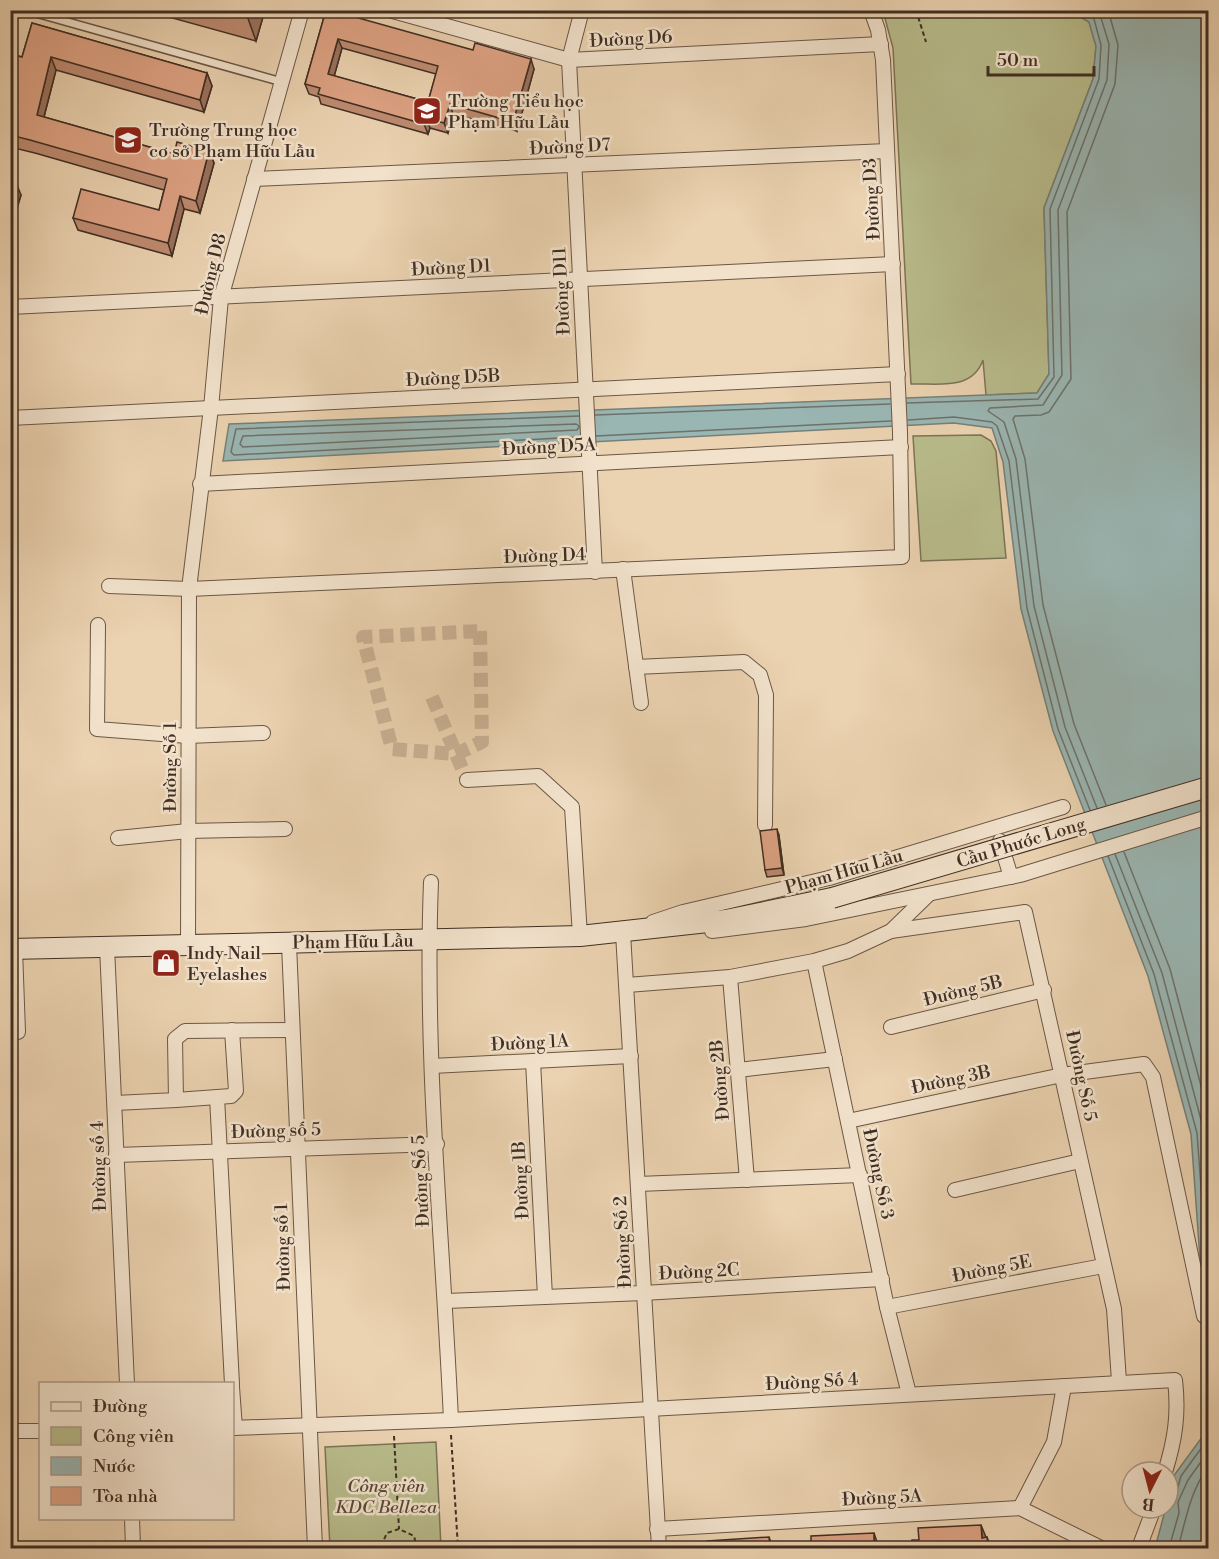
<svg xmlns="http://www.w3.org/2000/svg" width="1219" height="1559" font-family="'Libre Bodoni',serif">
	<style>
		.green { fill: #b8bb8b; stroke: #7c7457; stroke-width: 1.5 }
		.water { fill: #9ab6b3; stroke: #768079; stroke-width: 1.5 }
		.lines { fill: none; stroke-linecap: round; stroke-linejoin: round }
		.shore { stroke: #6d726b; stroke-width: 1.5 }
		.minor-tunnel { stroke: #c9b194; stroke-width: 14; stroke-dasharray: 14 7; stroke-linecap: butt }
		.service-casing { stroke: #6b5746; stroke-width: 10 }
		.minor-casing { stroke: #6b5746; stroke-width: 16 }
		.secondary-casing { stroke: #402e23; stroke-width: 22 }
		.path { stroke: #402e23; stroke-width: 2; stroke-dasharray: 4.5 3; stroke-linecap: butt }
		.service { stroke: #f2e2cc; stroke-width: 7 }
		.minor { stroke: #f2e2cc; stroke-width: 14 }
		.secondary { stroke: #f2e2cc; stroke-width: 20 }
		.secondary-bridge-casing { stroke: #402e23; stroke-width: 22; stroke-linecap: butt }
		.secondary-bridge { stroke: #f2e2cc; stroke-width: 20 }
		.wall { fill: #be8b71; stroke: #402e23; stroke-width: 1.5; fill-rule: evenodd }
		.shaded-wall { fill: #9b715c; stroke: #402e23; stroke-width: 1.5 }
		.building { fill: #dda283; stroke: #402e23; stroke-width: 1.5; fill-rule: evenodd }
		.labels { text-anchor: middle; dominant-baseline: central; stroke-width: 5; stroke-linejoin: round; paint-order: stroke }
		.street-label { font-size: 18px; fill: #402e23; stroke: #f2e2cc }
		.poi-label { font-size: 18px; fill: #402e23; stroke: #f2e2cc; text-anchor: start }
		.park-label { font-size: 18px; font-style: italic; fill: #584a38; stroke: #f2e2cc }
	</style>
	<rect width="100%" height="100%" fill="#ebd2b0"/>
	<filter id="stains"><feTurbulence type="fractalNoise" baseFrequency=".00333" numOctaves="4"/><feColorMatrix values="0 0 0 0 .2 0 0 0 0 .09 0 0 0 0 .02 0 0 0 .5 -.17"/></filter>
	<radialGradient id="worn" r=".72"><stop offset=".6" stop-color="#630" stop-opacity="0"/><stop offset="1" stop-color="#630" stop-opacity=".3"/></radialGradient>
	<g class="green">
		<path d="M 883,11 L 1071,11 L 1089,22 L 1096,46 L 1093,79 L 1044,208 L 1049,374 L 1037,393 L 986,395 L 983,360 C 972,391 938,383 911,384 L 893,48 Z"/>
		<polygon points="981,435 991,441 996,451 1006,558 921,561 913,436"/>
		<polygon points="436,1442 441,1548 330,1548 325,1447"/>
	</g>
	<g class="water">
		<polygon points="1071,11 1208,11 1208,1369 1191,1134 1148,976 1053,731 1021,609 1003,462 992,428 954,423 223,461 229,424 1037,393 1049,374 1044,208 1093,79 1096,46 1089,22"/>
		<polygon points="1208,1429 1208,1548 1155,1548 1175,1474"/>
	</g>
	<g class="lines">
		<g class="shore">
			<polyline points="1096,10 1101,18 1109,44 1107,80 1058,210 1062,375 1043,405 990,408 988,411 1004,422 1016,459 1034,606 1065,727 1097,808"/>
			<polyline points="907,403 1038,399 1054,377 1050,209 1099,79 1101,45 1094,19 1082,10"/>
			<polyline points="595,415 890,404"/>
			<polyline points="579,416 236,429 231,452 234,455 580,437"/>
			<polyline points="908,420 954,417 992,422 997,426 1009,461 1027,608 1058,729 1090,810"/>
			<polyline points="579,426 576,424 243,436 240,444 243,447 577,430 579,427"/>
			<polyline points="596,436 891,421"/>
			<polyline points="1106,805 1074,724 1043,605 1025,459 1013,419 1015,416 1041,415 1049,412 1071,379 1067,212 1115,84 1118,45 1108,10"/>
			<polyline points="1124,852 1170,969 1208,1112"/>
			<polyline points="1115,854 1162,973 1204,1131 1208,1184"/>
			<polyline points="1108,856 1154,974 1197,1133 1208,1282"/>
			<polyline points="1168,1497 1176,1494 1181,1476 1208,1439"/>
			<polyline points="1169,1548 1179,1513 1178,1502 1188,1480 1208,1452"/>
			<path d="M 1178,1548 C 1186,1519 1190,1492 1208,1467"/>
		</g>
		<g class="minor-tunnel">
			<polygon points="480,631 482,742 456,754 392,749 363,637"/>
			<polyline points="432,697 467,780"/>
		</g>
		<g class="service-casing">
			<polyline id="service" points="25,10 282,82"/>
		</g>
		<g class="minor-casing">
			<g id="minor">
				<polyline points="389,10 569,60 881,44"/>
				<polyline points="582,10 569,60 595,572"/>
				<polyline points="254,179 887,151"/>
				<polyline points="10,307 893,264"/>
				<polyline points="10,418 898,374"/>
				<polyline points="200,484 901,447"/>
				<polyline points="623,569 641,703"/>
				<polyline points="109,586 189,589 902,557 900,432 883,60 878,30 871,10"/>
				<polyline points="98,625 97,729 188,736 263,733"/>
				<polyline points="636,667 744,662 760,675 766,695 765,825"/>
				<polyline points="467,780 538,776 572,807 580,936"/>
				<polyline points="118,838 188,831 285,829"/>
				<polyline points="1000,841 1011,877"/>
				<path d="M 431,882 C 424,1061 443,1241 451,1420"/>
				<polyline points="653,922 683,912 829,878 1063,807"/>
				<polyline points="712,931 806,919 1020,875 1208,817"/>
				<polyline points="891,931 1025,912 1114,1309 1119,1381"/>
				<polyline points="623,933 659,1548"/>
				<polyline points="289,944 315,1548"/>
				<polyline points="188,946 189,589 211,408 221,298 302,10"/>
				<polyline points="107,947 127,1384"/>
				<polyline points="15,949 18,1032"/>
				<polyline points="814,961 887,1307 909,1394"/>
				<polyline points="730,977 747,1180"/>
				<polyline points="627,985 730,977 814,961 848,951 891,931 929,894"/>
				<polyline points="891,1027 1044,990"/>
				<polyline points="533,1061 545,1297"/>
				<polyline points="432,1066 631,1056"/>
				<polyline points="738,1070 835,1059"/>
				<polyline points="217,1097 232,1384"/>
				<polyline points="176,1100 231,1096 236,1091 232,1030"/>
				<polyline points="115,1103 176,1100 175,1039 185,1031 292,1030"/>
				<polyline points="848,1121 1062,1075 1144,1064 1153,1077 1204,1316"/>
				<polyline points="116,1155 437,1144"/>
				<polyline points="638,1184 860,1175"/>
				<polyline points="955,1190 1080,1161"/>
				<polyline points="446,1301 643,1293 882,1279"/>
				<polyline points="887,1307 1103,1266"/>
				<polyline points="232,1387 235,1428"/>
				<path d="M 232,1428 L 451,1420 L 1175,1380 C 1179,1414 1175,1440 1165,1472"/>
				<polyline points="10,1431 40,1431"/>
				<polyline points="1020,1508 1054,1442 1064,1386"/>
				<polyline points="132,1518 133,1548"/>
				<polyline points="657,1529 1020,1508 1101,1548"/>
				<polyline points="1139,1548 1154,1508"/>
			</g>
		</g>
		<g class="secondary-casing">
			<polyline id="secondary" points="10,949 580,936 726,920 832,898"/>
		</g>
		<g class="path">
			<polyline points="916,10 926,42"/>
			<polyline points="451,1435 458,1548"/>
			<polyline points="394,1436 399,1529"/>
			<polyline points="381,1546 387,1533 399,1529 414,1536 417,1548"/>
			<polyline points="417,1547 456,1545"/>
			<polyline points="330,1548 381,1547"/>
		</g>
		<use href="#service" class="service"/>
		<use href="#minor" class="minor"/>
		<use href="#secondary" class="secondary"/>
		<g class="secondary-bridge-casing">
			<polyline id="secondary-bridge" points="832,898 1208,787"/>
		</g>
		<use href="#secondary-bridge" class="secondary-bridge"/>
	</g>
	<g class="wall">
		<polygon points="164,10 265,10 256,41 165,16"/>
		<path d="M 326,10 L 534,69 L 517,131 L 453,114 L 448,133 L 430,128 L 428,134 L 321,104 L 319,97 L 309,94 L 305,84 ZM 342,48 L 436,74 L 428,102 L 334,76 Z"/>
		<polygon points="32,23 207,73 212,86 204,112 56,70 44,117 174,154 209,151 214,163 200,213 184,209 172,256 78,230 73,218 159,210 164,190 35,153 10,147 10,54 22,57"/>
		<polygon points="10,183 21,195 14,218 10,217"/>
		<polygon points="779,836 784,875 767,877 765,870"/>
	</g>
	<g class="shaded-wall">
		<polygon points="245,10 265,10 256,41"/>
		<polygon points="338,39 342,48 332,84 328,74"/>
		<polygon points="51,57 56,70 41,128 37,115"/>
		<polygon points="531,59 534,69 517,131 513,122"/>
		<polygon points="207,73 212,86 204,112 200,100"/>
		<polygon points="450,104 453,114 448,133 444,123"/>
		<polygon points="426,118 430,128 428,134 424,124"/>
		<polygon points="209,151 214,163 200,213 196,201"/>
		<polygon points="17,185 21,195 14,218 11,208"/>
		<polygon points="180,196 184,209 172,256 168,243"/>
		<polygon points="777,829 779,836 784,875 782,868"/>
		<polygon points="981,1525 988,1542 987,1537 991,1548 986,1548 982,1538"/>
		<polygon points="874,1533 879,1548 874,1546"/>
		<polygon points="769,1537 773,1548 770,1548"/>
	</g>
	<g class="building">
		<path d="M 326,10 L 330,10 L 473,50 L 475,43 L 531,59 L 513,122 L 450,104 L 444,123 L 426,118 L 424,124 L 318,94 L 320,88 L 305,84 ZM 338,39 L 438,66 L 428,102 L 328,74 Z"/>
		<polygon points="32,23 207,73 200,100 51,57 37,115 174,154 177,142 209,151 196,201 180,196 168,243 73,218 81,189 159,210 167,179 30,140 10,135 10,54 22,57"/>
		<polygon points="10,183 17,185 11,208 10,208"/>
		<polygon points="777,829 782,868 765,870 760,831"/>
		<polygon points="981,1525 982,1538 987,1537 988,1548 912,1548 912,1540 919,1540 918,1528"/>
		<polygon points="874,1533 874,1546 879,1545 880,1548 804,1548 811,1547 811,1536"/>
		<polygon points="769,1537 770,1548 707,1548 707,1541"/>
	</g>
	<defs>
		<g id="school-square" transform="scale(1.5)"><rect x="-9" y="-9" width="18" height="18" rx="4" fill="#8f2418" stroke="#f2e2cc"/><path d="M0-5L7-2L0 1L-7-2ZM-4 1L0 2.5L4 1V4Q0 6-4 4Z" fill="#fff"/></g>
		<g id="shop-square" transform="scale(1.5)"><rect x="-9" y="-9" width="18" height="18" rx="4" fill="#8f2418" stroke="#f2e2cc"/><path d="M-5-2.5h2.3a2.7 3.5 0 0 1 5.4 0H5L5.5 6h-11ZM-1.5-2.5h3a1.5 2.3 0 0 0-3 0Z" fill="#fff"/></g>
	</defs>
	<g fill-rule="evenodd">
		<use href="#school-square" x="427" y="111"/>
		<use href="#school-square" x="128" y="140"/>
		<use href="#shop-square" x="166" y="963"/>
	</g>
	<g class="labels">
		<g class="street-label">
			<text transform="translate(631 39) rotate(-3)">Đường D6</text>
			<text transform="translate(570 147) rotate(-3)">Đường D7</text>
			<text transform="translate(872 199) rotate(-93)">Đường D3</text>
			<text transform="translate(451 268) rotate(-3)">Đường D1</text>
			<text transform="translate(211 274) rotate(-77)">Đường D8</text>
			<text transform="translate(562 291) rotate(-93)">Đường D11</text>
			<text transform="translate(453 378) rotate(-3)">Đường D5B</text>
			<text transform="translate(549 447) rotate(-3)">Đường D5A</text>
			<text transform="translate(545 556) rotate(-2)">Đường D4</text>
			<text transform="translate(170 767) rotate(-90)">Đường Số 1</text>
			<text transform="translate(1021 843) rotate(-17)">Cầu Phước Long</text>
			<text transform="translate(844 872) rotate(-16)">Phạm Hữu Lầu</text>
			<text transform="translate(353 942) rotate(-1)">Phạm Hữu Lầu</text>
			<text transform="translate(963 991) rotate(-14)">Đường 5B</text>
			<text transform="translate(530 1043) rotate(-3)">Đường 1A</text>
			<text transform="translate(1081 1076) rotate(78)">Đường Số 5</text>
			<text transform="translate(720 1080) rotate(-95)">Đường 2B</text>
			<text transform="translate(951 1080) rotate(-12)">Đường 3B</text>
			<text transform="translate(276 1131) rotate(-2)">Đường số 5</text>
			<text transform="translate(99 1166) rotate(-92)">Đường số 4</text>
			<text transform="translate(878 1174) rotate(78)">Đường Số 3</text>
			<text transform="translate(521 1180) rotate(-93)">Đường 1B</text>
			<text transform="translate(421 1181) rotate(-93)">Đường Số 5</text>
			<text transform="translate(623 1242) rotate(-93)">Đường Số 2</text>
			<text transform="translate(283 1247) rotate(-92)">Đường số 1</text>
			<text transform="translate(992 1269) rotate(-11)">Đường 5E</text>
			<text transform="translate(699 1272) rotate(-3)">Đường 2C</text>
			<text transform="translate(812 1382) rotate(-3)">Đường Số 4</text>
			<text transform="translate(882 1498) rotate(-3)">Đường 5A</text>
		</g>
		<g class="poi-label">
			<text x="448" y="101">Trường Tiểu học<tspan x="448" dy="21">Phạm Hữu Lầu</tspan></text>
			<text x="149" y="130">Trường Trung học<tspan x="149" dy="21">cơ sở Phạm Hữu Lầu</tspan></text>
			<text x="187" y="953">Indy Nail<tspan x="187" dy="21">Eyelashes</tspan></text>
		</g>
		<g class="park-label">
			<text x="386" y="1486">Công viên<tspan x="386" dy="21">KDC Belleza</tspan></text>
		</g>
	</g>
	<rect width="1219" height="1559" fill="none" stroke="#ebd2b0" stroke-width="36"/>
	<rect x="12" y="12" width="1195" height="1535" fill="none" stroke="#402e23" stroke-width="3"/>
	<rect x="18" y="18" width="1183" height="1523" fill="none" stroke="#402e23" stroke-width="1.5"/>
	<rect x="39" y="1382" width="195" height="138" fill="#f2e2cc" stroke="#ab9a88" stroke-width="1.5"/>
	<rect x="51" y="1402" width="30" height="9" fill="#f2e2cc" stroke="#ab9a88" stroke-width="1.5"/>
	<text x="93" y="1412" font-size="18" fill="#402e23">Đường</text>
	<rect x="51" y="1427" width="30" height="18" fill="#b8bb8b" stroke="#ab9a88" stroke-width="1.5"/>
	<text x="93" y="1442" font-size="18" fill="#402e23">Công viên</text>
	<rect x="51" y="1457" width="30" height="18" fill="#9ab6b3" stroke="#ab9a88" stroke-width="1.5"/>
	<text x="93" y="1472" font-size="18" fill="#402e23">Nước</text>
	<rect x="51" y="1487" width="30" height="18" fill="#dda283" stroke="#ab9a88" stroke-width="1.5"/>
	<text x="93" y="1502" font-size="18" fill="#402e23">Tòa nhà</text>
	<g transform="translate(1150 1490) rotate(186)"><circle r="28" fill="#f2e2cc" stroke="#ab9a88" stroke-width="1.5"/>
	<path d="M0-4.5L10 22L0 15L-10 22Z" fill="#8f2418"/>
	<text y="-9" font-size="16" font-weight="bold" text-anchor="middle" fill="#402e23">B</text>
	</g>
	<path d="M988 66v9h106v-9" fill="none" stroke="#402e23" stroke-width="3"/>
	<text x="997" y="66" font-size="18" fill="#402e23" stroke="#f2e2cc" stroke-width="4.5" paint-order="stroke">50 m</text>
	<rect width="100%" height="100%" filter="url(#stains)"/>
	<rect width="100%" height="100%" fill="url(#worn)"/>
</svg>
